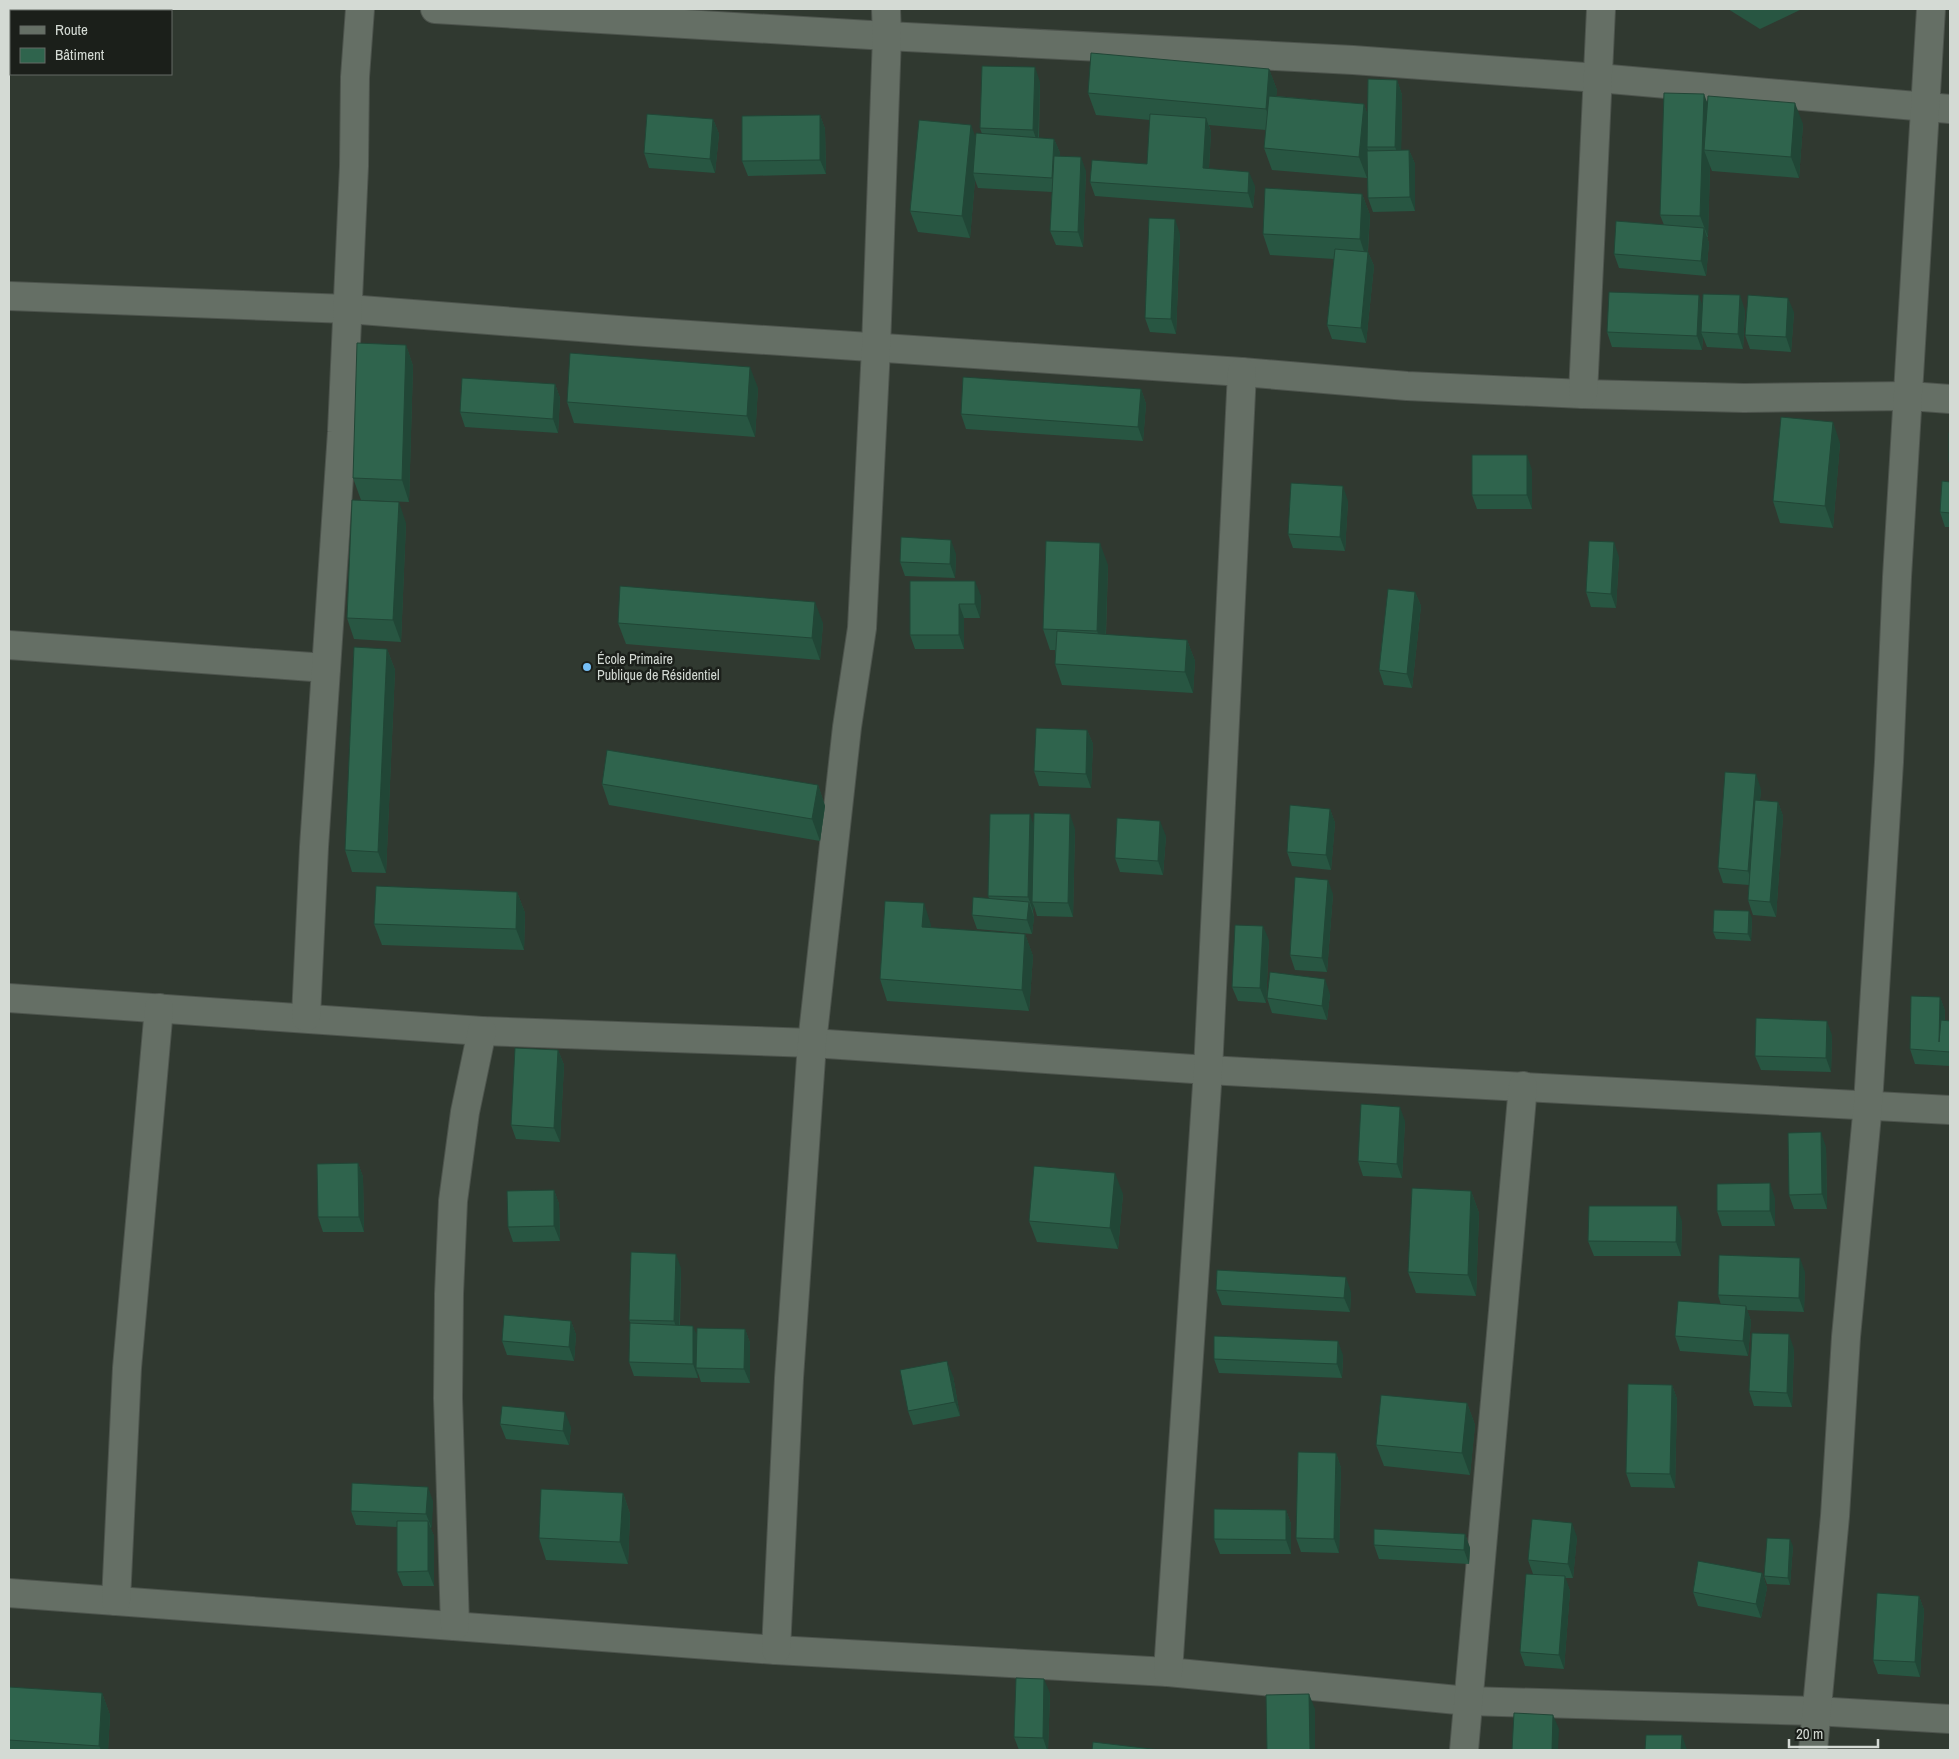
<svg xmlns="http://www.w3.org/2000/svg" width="1959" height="1759" font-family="'Archivo Narrow',sans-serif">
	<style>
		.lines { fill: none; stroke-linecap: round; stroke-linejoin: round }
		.minor-casing { stroke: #4d544d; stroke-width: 30 }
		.minor { stroke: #656f65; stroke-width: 28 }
		.wall { fill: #285642 }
		.shaded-wall { fill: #214636 }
		.building { fill: #2f644d; stroke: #214636 }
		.poi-dot { fill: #76c0f7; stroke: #1b1f1a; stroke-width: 2 }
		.labels { text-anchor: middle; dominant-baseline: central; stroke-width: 5; stroke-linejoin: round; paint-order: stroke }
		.poi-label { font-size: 14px; fill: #d4dad4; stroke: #1b1f1a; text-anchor: start }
	</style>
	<rect width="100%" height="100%" fill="#303930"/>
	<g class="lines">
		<g class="minor-casing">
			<g id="minor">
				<polyline points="435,9 887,36 1353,60 1598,78 1950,109"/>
				<polyline points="9,296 348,309 631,331 1242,372 1407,386 1583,394 1744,398 1909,396 1950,399"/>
				<polyline points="1583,394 1601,9"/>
				<polyline points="9,645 326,668"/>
				<polyline points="9,998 482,1031 812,1043 1208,1070 1950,1110"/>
				<polyline points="306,1017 314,847 342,432 354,166 355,77 360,9"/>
				<polyline points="9,1593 776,1650 1168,1672 1468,1701 1815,1711 1950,1719"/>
				<polyline points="116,1601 127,1368 159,1008"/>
				<polyline points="455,1626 448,1398 449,1294 453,1201 465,1112 482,1031"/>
				<polyline points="776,1650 789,1378 812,1043 847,727 862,628 876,348 887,36 886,9"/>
				<polyline points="1168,1672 1208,1070 1242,372"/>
				<polyline points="1464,1750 1523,1086"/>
				<polyline points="1813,1750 1835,1516 1846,1337 1868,1104 1889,762 1897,577 1931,9"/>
			</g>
		</g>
		<use href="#minor" class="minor"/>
	</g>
	<g class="wall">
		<polygon points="1728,9 1802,9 1760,29"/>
		<polygon points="1269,69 1277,90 1276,96 1364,104 1367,114 1397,80 1402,95 1401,150 1409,150 1415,164 1415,211 1373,212 1368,198 1367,170 1367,178 1272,170 1264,148 1266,130 1209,125 1211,132 1209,168 1255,186 1253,208 1095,196 1090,182 1147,164 1150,120 1096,115 1088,93"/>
		<polygon points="1040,82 1039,138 1054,139 1060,153 1059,156 1086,171 1083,247 1056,245 1050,231 1052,192 978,188 975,180 970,238 918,232 910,211 976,138 982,134 980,128"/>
		<polygon points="1707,103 1803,124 1799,178 1712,171 1710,166 1708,237 1707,237 1709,243 1706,276 1619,268 1614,254 1664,225 1660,215"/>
		<polygon points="820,115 825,129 826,174 748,176 742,161"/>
		<polygon points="713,119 719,134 715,173 649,168 644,153"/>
		<polygon points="1362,194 1370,215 1368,252 1374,266 1366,343 1332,339 1327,325 1334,259 1270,255 1263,234"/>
		<polygon points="1180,234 1176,334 1150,332 1145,318"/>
		<polygon points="1703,306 1745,310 1743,349 1707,347 1703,337 1702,350 1612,347 1607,332"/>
		<polygon points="1794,312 1791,352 1750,349 1745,335"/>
		<polygon points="406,345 413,366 409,502 361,500 353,478"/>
		<polygon points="555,384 560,398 558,433 465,427 460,412"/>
		<polygon points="758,388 755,437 574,423 567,402"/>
		<polygon points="1141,389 1146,404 1143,441 966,429 961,414"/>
		<polygon points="1840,443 1833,528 1780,523 1773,501"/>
		<polygon points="1532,470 1532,509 1477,509 1472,495"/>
		<polygon points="1950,482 1950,527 1945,527 1940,512"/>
		<polygon points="1348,501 1345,551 1293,548 1288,534"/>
		<polygon points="406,523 401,642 354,639 347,618"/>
		<polygon points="956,554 955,578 905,576 900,562"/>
		<polygon points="1619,557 1616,608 1591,607 1586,592"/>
		<polygon points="1108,565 1106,635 1187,640 1195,661 1193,693 1062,685 1055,664 1055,650 1050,650 1043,629"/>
		<polygon points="910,581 981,596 980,618 964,618 964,649 915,649 910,635"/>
		<polygon points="1415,592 1421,606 1412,688 1384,685 1379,670"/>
		<polygon points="618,623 823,623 820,660 626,644"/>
		<polygon points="387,649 395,670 386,873 352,872 345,850"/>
		<polygon points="1087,730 1093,744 1091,788 1039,786 1034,771"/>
		<polygon points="602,784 818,785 825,806 820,841 609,805"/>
		<polygon points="1761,789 1760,800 1778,802 1783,816 1776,917 1753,915 1748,900 1749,885 1723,883 1718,868"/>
		<polygon points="1330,809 1335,823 1331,870 1292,866 1287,852"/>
		<polygon points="1034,827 1075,829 1073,917 1037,916 1034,906 1033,911 1034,917 1032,934 977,929 972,915 989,898 988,896"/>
		<polygon points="1166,836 1163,875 1120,872 1115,858"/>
		<polygon points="517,892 525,913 524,950 382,945 374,924"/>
		<polygon points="1333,894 1327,972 1295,970 1290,955"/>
		<polygon points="1752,918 1751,941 1716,939 1713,932"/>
		<polygon points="931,925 931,928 1025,934 1033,956 1029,1011 887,1001 880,979"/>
		<polygon points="1269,940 1266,1003 1238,1001 1232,987"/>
		<polygon points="1330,994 1327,1020 1272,1013 1267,998"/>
		<polygon points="1940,997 1945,1011 1945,1020 1950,1021 1950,1066 1915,1064 1910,1049"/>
		<polygon points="1832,1035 1831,1072 1761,1070 1755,1056"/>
		<polygon points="558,1050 564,1065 560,1142 516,1139 511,1125"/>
		<polygon points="1405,1121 1402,1178 1363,1176 1358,1161"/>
		<polygon points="1826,1147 1827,1209 1794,1209 1789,1195"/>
		<polygon points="358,1163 363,1177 364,1232 323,1232 318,1217"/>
		<polygon points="554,1190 559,1204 560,1241 513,1242 508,1227"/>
		<polygon points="1471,1191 1479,1213 1476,1296 1416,1293 1408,1272"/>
		<polygon points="1123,1194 1118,1249 1037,1242 1029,1221"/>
		<polygon points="1775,1198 1775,1226 1722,1226 1717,1211"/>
		<polygon points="1682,1221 1681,1256 1594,1256 1588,1241"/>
		<polygon points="681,1268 680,1325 697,1335 745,1329 750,1343 750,1383 701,1382 698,1373 698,1378 634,1376 629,1362 631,1324 629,1320"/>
		<polygon points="1805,1272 1804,1312 1747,1310 1751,1321 1748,1356 1680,1351 1675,1336 1721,1305 1718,1295"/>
		<polygon points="1216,1290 1351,1292 1350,1312 1222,1305"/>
		<polygon points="571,1321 576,1335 574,1361 507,1355 502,1341"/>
		<polygon points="1794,1349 1792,1407 1754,1406 1749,1391"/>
		<polygon points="1343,1355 1342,1378 1219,1373 1214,1359"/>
		<polygon points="953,1376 960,1416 913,1425 908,1411"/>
		<polygon points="1672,1385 1677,1399 1675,1488 1631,1487 1626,1473"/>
		<polygon points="1467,1403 1475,1425 1470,1475 1384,1466 1376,1445"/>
		<polygon points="500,1424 571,1427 569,1445 506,1439"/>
		<polygon points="1336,1453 1341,1468 1339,1553 1301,1552 1296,1538"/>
		<polygon points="623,1493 630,1514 628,1564 546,1560 539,1538"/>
		<polygon points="433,1501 431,1529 434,1536 434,1586 403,1586 397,1572 397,1527 356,1525 351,1511"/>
		<polygon points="1286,1510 1291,1524 1291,1554 1220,1554 1214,1539"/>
		<polygon points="1465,1534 1470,1548 1469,1564 1379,1559 1374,1545"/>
		<polygon points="1577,1537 1573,1578 1565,1578 1570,1591 1564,1669 1525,1666 1520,1652 1533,1574 1528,1560"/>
		<polygon points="1793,1546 1790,1585 1767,1584 1764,1576"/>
		<polygon points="1762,1573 1767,1588 1761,1618 1698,1606 1693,1592"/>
		<polygon points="1919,1596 1924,1610 1920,1677 1878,1674 1873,1660"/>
		<polygon points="9,1687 102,1693 110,1715 108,1750 9,1750"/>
		<polygon points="1050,1693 1048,1750 1019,1750 1014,1737"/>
	</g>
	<g class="shaded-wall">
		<polygon points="1035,67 1040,82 1038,144 1033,130"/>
		<polygon points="1269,69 1277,90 1273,131 1266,109"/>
		<polygon points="1397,80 1402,95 1401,161 1395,147"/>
		<polygon points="1704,94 1712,115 1704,150 1710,166 1708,237 1700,216"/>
		<polygon points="1795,103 1803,124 1799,178 1791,157"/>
		<polygon points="1364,104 1371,125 1367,147 1369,153 1367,178 1359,157"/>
		<polygon points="820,115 825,129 826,174 820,160"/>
		<polygon points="1206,118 1211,132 1208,182 1203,168"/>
		<polygon points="713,119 719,134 715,173 710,159"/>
		<polygon points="971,125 979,146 973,173 975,180 970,238 962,216"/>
		<polygon points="1054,139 1060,153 1057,193 1052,178"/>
		<polygon points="1409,150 1415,164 1415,211 1410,197"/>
		<polygon points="1081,157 1086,171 1083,247 1078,232"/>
		<polygon points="1249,172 1255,186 1253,208 1248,193"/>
		<polygon points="1362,194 1370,215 1367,261 1360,239"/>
		<polygon points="1175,219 1180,234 1176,334 1171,319"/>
		<polygon points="1704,228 1709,243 1706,276 1701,261"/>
		<polygon points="1368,252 1374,266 1366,343 1361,328"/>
		<polygon points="1699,295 1704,310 1701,332 1703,337 1702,350 1697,336"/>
		<polygon points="1740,295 1745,310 1743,349 1738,334"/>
		<polygon points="1788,298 1794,312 1791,352 1786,337"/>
		<polygon points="406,345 413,366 409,502 402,480"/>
		<polygon points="750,367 758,388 755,437 747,416"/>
		<polygon points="555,384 560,398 558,433 553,419"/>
		<polygon points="1141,389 1146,404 1143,441 1138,427"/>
		<polygon points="1833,422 1840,443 1833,528 1825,506"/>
		<polygon points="1527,455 1532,470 1532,509 1527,495"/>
		<polygon points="1343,486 1348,501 1345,551 1340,537"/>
		<polygon points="399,502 406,523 401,642 393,620"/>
		<polygon points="951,540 956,554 955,578 950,564"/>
		<polygon points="1614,542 1619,557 1616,608 1611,594"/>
		<polygon points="1100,543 1108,565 1105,652 1097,631"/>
		<polygon points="975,581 981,596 980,618 975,604"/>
		<polygon points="1415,592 1421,606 1412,688 1407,674"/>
		<polygon points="815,602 823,623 820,660 812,638"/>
		<polygon points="959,604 964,618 964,649 959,635"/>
		<polygon points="1187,640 1195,661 1193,693 1185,672"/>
		<polygon points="387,649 395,670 386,873 378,852"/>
		<polygon points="1087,730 1093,744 1091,788 1086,774"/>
		<polygon points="1756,774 1761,789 1753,885 1748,871"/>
		<polygon points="818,785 825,806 820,841 812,819"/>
		<polygon points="1778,802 1783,816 1776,917 1770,902"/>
		<polygon points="1330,809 1335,823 1331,870 1326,855"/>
		<polygon points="1030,814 1035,829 1032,902 1034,906 1033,911 1028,897"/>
		<polygon points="1070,814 1075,829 1073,917 1068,903"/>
		<polygon points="1160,821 1166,836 1163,875 1158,861"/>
		<polygon points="1328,880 1333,894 1327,972 1322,958"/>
		<polygon points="517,892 525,913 524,950 516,929"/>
		<polygon points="1029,902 1034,917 1032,934 1027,920"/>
		<polygon points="924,903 931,925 930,948 922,927"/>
		<polygon points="1749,911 1752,918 1751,941 1748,934"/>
		<polygon points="1263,926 1269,940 1266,1003 1260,988"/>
		<polygon points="1025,934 1033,956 1029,1011 1022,990"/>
		<polygon points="1325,979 1330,994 1327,1020 1322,1006"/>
		<polygon points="1940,997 1945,1011 1944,1052 1939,1042"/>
		<polygon points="1827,1021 1832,1035 1831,1072 1826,1058"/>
		<polygon points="558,1050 564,1065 560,1142 554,1128"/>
		<polygon points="1400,1107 1405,1121 1402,1178 1397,1164"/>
		<polygon points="1821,1132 1826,1147 1827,1209 1822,1194"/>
		<polygon points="358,1163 363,1177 364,1232 359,1217"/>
		<polygon points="1115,1173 1123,1194 1118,1249 1110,1228"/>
		<polygon points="1770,1183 1775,1198 1775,1226 1770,1211"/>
		<polygon points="554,1190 559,1204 560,1241 554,1226"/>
		<polygon points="1471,1191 1479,1213 1476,1296 1468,1275"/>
		<polygon points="1677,1206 1682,1221 1681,1256 1676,1242"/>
		<polygon points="676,1254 681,1268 679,1335 674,1321"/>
		<polygon points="1800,1258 1805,1272 1804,1312 1799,1298"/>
		<polygon points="1346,1277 1351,1292 1350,1312 1344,1298"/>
		<polygon points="1746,1306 1751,1321 1748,1356 1743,1341"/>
		<polygon points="571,1321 576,1335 574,1361 569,1347"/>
		<polygon points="693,1326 699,1340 696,1368 698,1373 698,1378 693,1364"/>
		<polygon points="745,1329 750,1343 750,1383 744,1369"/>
		<polygon points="1789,1334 1794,1349 1792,1407 1787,1393"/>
		<polygon points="1338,1341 1343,1355 1342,1378 1337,1364"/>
		<polygon points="947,1361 953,1376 960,1416 955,1402"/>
		<polygon points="1672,1385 1677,1399 1675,1488 1670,1474"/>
		<polygon points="1467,1403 1475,1425 1470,1475 1462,1453"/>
		<polygon points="565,1412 571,1427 569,1445 563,1431"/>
		<polygon points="1336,1453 1341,1468 1339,1553 1334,1539"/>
		<polygon points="428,1487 433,1501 432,1529 426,1514"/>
		<polygon points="623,1493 630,1514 628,1564 620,1542"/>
		<polygon points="1286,1510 1291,1524 1291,1554 1286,1540"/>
		<polygon points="428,1521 434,1536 434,1586 428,1571"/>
		<polygon points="1572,1523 1577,1537 1573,1578 1568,1564"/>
		<polygon points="1465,1534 1470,1548 1469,1564 1464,1550"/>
		<polygon points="1790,1539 1793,1546 1790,1585 1788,1578"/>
		<polygon points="1762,1573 1767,1588 1761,1618 1756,1604"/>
		<polygon points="1565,1576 1570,1591 1564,1669 1559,1655"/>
		<polygon points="1919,1596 1924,1610 1920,1677 1915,1662"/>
		<polygon points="1044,1679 1050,1693 1048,1750 1047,1750 1043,1738"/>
		<polygon points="102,1693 110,1715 108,1750 101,1750 99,1746"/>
		<polygon points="1309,1694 1315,1709 1315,1750 1310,1750"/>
		<polygon points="1553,1715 1559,1729 1558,1750 1552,1750"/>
		<polygon points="1682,1735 1687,1750 1681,1750"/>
	</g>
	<g class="building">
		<polygon points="1091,53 1269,69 1266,109 1088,93"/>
		<polygon points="982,66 1035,67 1033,130 980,128"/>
		<polygon points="1368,79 1397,80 1395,147 1367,147"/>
		<polygon points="1664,93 1704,94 1700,216 1660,215"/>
		<polygon points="1269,96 1364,104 1359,157 1264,148"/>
		<polygon points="1708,96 1795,103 1791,157 1704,150"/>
		<polygon points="647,114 713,119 710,159 644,153"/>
		<polygon points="1150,114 1206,118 1203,168 1249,172 1248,193 1090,182 1092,160 1147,164"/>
		<polygon points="820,115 820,160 742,161 742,116"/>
		<polygon points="919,120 971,125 962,216 910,211"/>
		<polygon points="976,133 1054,139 1052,178 973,173"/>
		<polygon points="1409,150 1410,197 1368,198 1367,151"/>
		<polygon points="1054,156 1081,157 1078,232 1050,231"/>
		<polygon points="1265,188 1362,194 1360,239 1263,234"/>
		<polygon points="1149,218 1175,219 1171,319 1145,318"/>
		<polygon points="1616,221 1704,228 1701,261 1614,254"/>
		<polygon points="1335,249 1368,252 1361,328 1327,325"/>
		<polygon points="1609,292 1699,295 1697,336 1607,332"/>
		<polygon points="1703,294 1740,295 1738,334 1701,332"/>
		<polygon points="1748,295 1788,298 1786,337 1745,335"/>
		<polygon points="357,343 406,345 402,480 353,478"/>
		<polygon points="570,353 750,367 747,416 567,402"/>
		<polygon points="963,377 1141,389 1138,427 961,414"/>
		<polygon points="462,378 555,384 553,419 460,412"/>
		<polygon points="1781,417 1833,422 1825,506 1773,501"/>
		<rect x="1949" y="433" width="1" height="29"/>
		<rect x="1472" y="455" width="55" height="40"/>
		<polygon points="1942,481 1950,482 1950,513 1940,512"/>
		<polygon points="1291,483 1343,486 1340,537 1288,534"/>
		<polygon points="352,500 399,502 393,620 347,618"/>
		<polygon points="901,537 951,540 950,564 900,562"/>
		<polygon points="1046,541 1100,543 1097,631 1043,629"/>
		<polygon points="1589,541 1614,542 1611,594 1586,592"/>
		<polygon points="910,581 975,581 975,604 959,604 959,635 910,635"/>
		<polygon points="620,586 815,602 812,638 618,623"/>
		<polygon points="1388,589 1415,592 1407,674 1379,670"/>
		<polygon points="1057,631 1187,640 1185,672 1055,664"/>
		<polygon points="354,647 387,649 378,852 345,850"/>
		<polygon points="1036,728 1087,730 1086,774 1034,771"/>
		<polygon points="607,750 818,785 812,819 602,784"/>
		<polygon points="1725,772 1756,774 1748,871 1718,868"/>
		<polygon points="1755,800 1778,802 1770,902 1748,900"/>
		<polygon points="1290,805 1330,809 1326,855 1287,852"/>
		<polygon points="1034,813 1070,814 1068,903 1032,902"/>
		<polygon points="990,814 1030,814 1028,897 988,896"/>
		<polygon points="1117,818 1160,821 1158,861 1115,858"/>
		<polygon points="1295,877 1328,880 1322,958 1290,955"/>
		<polygon points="376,886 517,892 516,929 374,924"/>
		<polygon points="973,897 1029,902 1027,920 972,915"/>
		<polygon points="885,901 924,903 922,927 1025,934 1022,990 880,979"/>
		<polygon points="1714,910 1749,911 1748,934 1713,932"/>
		<polygon points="1235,925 1263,926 1260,988 1232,987"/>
		<polygon points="1270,972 1325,979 1322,1006 1267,998"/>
		<polygon points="1911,996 1940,997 1939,1042 1941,1020 1950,1021 1950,1052 1910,1049"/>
		<polygon points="1756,1018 1827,1021 1826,1058 1755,1056"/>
		<polygon points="515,1048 558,1050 554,1128 511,1125"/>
		<polygon points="1361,1104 1400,1107 1397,1164 1358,1161"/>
		<polygon points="1821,1132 1822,1194 1789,1195 1788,1133"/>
		<polygon points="358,1163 359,1217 318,1217 317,1164"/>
		<polygon points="1034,1166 1115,1173 1110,1228 1029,1221"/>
		<polygon points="1770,1183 1770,1211 1717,1211 1717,1184"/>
		<polygon points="1412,1188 1471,1191 1468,1275 1408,1272"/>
		<polygon points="554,1190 554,1226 508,1227 507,1191"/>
		<polygon points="1589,1206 1677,1206 1676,1242 1588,1241"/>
		<polygon points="631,1252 676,1254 674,1321 629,1320"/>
		<polygon points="1719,1255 1800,1258 1799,1298 1718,1295"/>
		<polygon points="1217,1270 1346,1277 1344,1298 1216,1290"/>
		<polygon points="1678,1301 1746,1306 1743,1341 1675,1336"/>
		<polygon points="504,1315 571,1321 569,1347 502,1341"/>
		<polygon points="630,1323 693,1326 693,1364 629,1362"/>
		<polygon points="697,1328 745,1329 744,1369 696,1368"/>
		<polygon points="1752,1333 1789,1334 1787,1393 1749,1391"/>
		<polygon points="1214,1336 1338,1341 1337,1364 1214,1359"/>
		<polygon points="947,1361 955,1402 908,1411 900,1370"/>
		<polygon points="1628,1384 1672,1385 1670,1474 1626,1473"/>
		<polygon points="1381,1395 1467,1403 1462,1453 1376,1445"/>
		<polygon points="502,1406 565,1412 563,1431 500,1424"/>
		<polygon points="1298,1452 1336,1453 1334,1539 1296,1538"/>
		<polygon points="352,1483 428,1487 426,1514 351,1511"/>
		<polygon points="541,1489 623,1493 620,1542 539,1538"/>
		<polygon points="1214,1509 1286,1510 1286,1540 1214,1539"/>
		<polygon points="1532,1519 1572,1523 1568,1564 1528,1560"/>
		<polygon points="397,1521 428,1521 428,1571 397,1572"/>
		<polygon points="1374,1529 1465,1534 1464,1550 1374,1545"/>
		<polygon points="1767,1538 1790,1539 1788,1578 1764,1576"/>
		<polygon points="1698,1561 1762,1573 1756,1604 1693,1592"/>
		<polygon points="1526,1574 1565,1576 1559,1655 1520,1652"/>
		<polygon points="1877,1593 1919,1596 1915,1662 1873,1660"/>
		<polygon points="1016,1678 1044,1679 1043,1738 1014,1737"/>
		<polygon points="9,1687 102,1693 99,1746 9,1740"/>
		<polygon points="1309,1694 1310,1750 1267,1750 1266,1695"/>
		<polygon points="1514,1713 1553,1715 1552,1750 1512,1750"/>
		<polygon points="1646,1735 1682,1735 1681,1750 1645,1750"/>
		<polygon points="1093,1742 1161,1750 1092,1750"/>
	</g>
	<circle class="poi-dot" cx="587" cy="667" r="5"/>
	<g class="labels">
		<g class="poi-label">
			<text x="597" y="659">École Primaire<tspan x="597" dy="16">Publique de Résidentiel</tspan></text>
		</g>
	</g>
	<rect width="1959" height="1759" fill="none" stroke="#d4dad4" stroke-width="20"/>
	<rect x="10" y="10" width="162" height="65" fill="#1b1f1a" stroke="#656a64"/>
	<rect x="20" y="26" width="25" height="8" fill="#656f65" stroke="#656a64"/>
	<text x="55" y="35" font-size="15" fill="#d4dad4">Route</text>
	<rect x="20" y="48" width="25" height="15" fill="#2f644d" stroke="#656a64"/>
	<text x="55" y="60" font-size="15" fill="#d4dad4">Bâtiment</text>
	<path d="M1789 1739v8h89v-8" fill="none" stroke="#d4dad4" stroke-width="2.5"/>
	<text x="1796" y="1739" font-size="15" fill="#d4dad4" stroke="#1b1f1a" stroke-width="4" paint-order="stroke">20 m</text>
</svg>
